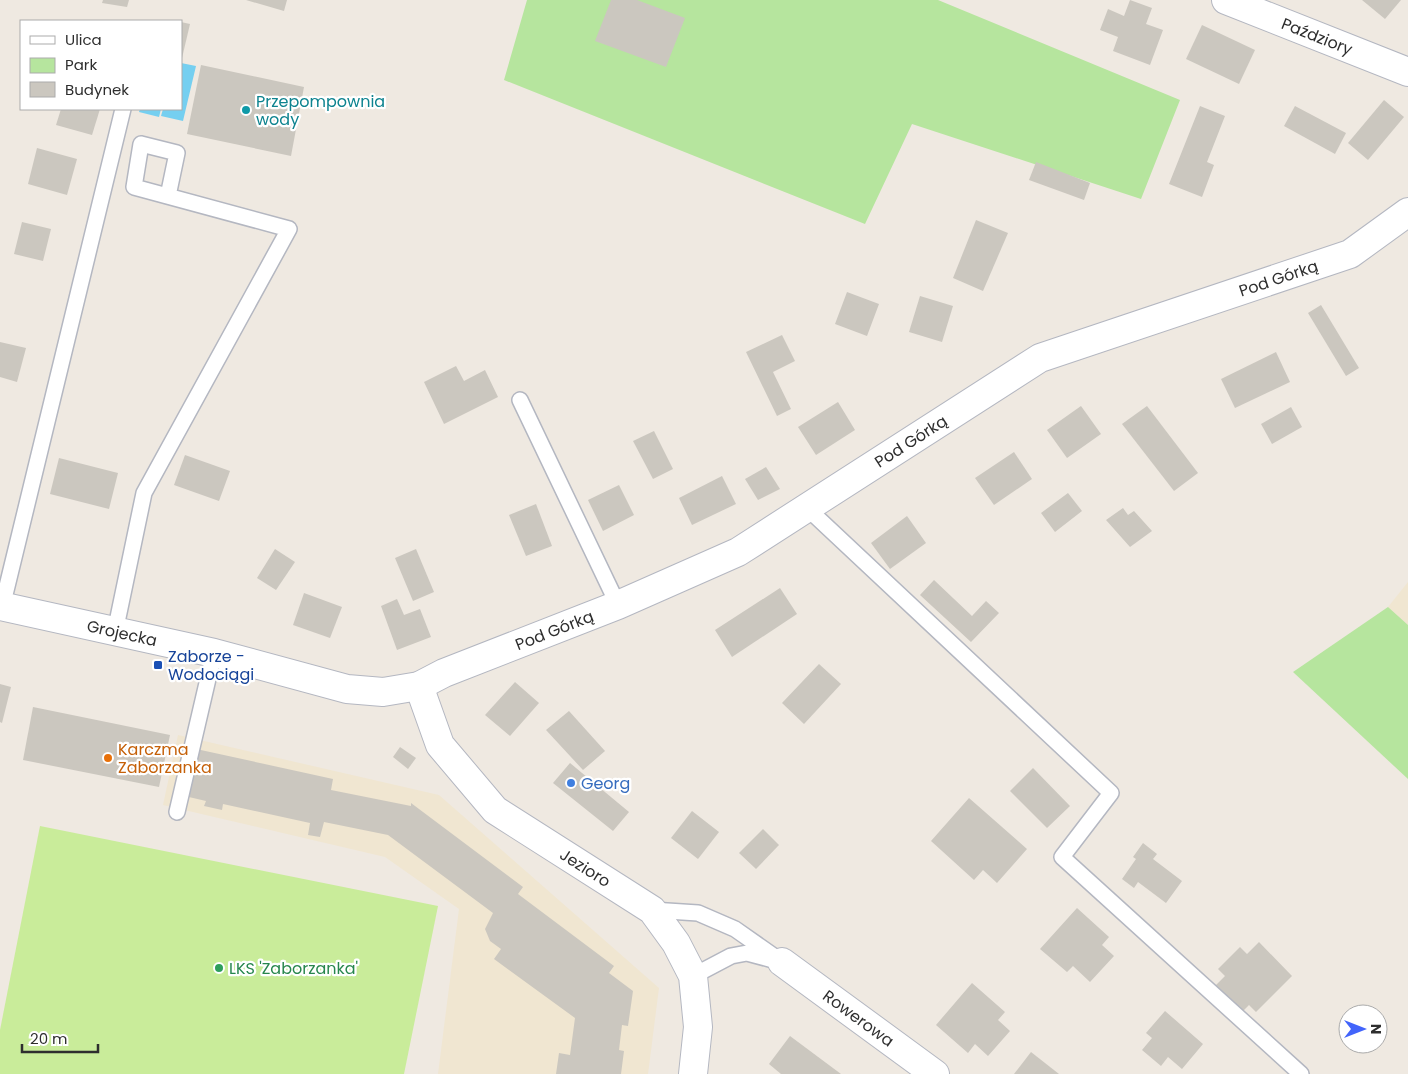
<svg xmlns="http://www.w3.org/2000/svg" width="1408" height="1074" font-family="Poppins,sans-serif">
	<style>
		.education { fill: #f0e6d1 }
		.green { fill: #b6e59e }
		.pitch { fill: #c9ec9a }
		.water { fill: #75cff0 }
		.building { fill: #cbc7bf }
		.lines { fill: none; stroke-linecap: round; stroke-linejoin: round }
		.service-casing { stroke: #b4b7c1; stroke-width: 18 }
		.minor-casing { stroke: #b4b7c1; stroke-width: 30 }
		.tertiary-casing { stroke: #b4b7c1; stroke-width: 30 }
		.service { stroke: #fff; stroke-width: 15 }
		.minor { stroke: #fff; stroke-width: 28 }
		.tertiary { stroke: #fff; stroke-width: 28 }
		.culture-dot { fill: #0f9aa8; stroke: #fff; stroke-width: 2 }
		.transit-dot { fill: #1a4fb4; stroke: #fff; stroke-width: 2 }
		.food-dot { fill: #e8710a; stroke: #fff; stroke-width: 2 }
		.shop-dot { fill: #3f7fe0; stroke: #fff; stroke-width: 2 }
		.leisure-dot { fill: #2e9e5b; stroke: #fff; stroke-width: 2 }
		.labels { text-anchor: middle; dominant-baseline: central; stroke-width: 4.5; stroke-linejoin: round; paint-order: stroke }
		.street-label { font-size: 16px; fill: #2e2e2e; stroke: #fff }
		.culture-label { font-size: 16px; fill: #0d838f; stroke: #fff; text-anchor: start }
		.transit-label { font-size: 16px; fill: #164399; stroke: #fff; text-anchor: start }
		.food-label { font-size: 16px; fill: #c56008; stroke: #fff; text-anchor: start }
		.shop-label { font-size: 16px; fill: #366cbe; stroke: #fff; text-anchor: start }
		.leisure-label { font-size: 16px; fill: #27864d; stroke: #fff; text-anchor: start }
	</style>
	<rect width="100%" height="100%" fill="#efe9e1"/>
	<g class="education">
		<polygon points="1408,582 1408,625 1388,607"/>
		<polygon points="178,735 439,795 659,988 648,1074 438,1074 459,909 385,857 163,805"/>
	</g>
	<g class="green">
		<polygon points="527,0 938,0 1180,100 1141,199 912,124 865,224 504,80"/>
		<polygon points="1388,607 1408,625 1408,779 1293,672"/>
	</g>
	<polygon class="pitch" points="40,826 438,906 404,1074 0,1074 0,1030"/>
	<g class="water">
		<polygon points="181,63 196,66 183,121 161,116 163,109 181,109"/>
		<polygon points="140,109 161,109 159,117 139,112"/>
	</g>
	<g class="building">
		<polygon points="103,0 129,0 127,7 102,3"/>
		<polygon points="246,0 287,0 284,11"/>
		<polygon points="611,0 637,0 685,18 666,67 595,41"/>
		<polygon points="1130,0 1152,8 1146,24 1163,30 1150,65 1113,51 1118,37 1100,30 1108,9 1124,16"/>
		<polygon points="1362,0 1401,0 1385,19"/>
		<polygon points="181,22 190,24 182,58 181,58"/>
		<polygon points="1202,25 1255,50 1239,84 1186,59"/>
		<polygon points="201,65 304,87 291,156 187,134"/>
		<polygon points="1384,100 1404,117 1368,160 1348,143"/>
		<polygon points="1200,106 1225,116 1207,162 1214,165 1202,197 1169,184"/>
		<polygon points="1295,106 1346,133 1335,154 1284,126"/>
		<polygon points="61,109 100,109 92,135 56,125"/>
		<polygon points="37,148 77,159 67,195 28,184"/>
		<polygon points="1036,162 1090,183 1084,200 1029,180"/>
		<polygon points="976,220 1008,233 983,291 953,278"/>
		<polygon points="22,222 51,229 43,261 14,254"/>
		<polygon points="847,292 879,304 867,336 835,324"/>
		<polygon points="920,296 953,306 942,342 909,332"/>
		<polygon points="1321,305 1359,368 1346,376 1308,313"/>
		<polygon points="782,335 795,361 773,372 791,409 777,416 746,352"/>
		<polygon points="0,342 26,348 17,382 0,377"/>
		<polygon points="1276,352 1290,382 1235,408 1221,379"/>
		<polygon points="456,366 464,381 485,370 498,397 444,424 424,382"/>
		<polygon points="838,402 855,430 816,455 798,427"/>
		<polygon points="1081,406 1101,434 1067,458 1047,430"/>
		<polygon points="1147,406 1198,473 1174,491 1122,424"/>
		<polygon points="1291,407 1302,427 1272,444 1261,424"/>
		<polygon points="654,431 673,469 653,479 633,441"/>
		<polygon points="1014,452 1032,479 994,505 975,478"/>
		<polygon points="185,455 230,471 219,501 174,485"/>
		<polygon points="59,458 118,473 109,509 50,494"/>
		<polygon points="766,467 780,489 758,500 745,479"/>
		<polygon points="722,476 736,504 692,525 679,498"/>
		<polygon points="619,485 634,515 603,531 588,500"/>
		<polygon points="1068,493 1082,511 1055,532 1041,513"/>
		<polygon points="536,504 552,546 526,556 509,515"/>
		<polygon points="1123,508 1128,515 1134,511 1152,531 1130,547 1106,520"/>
		<polygon points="907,516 926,543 890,569 871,543"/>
		<polygon points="275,549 295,562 276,590 257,578"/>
		<polygon points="416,549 434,592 413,601 395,558"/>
		<polygon points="934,580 972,616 986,601 999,613 971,642 920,595"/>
		<polygon points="780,588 797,614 732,657 715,630"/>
		<polygon points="304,593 342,607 330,638 293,625"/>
		<polygon points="397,599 404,615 420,609 431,637 397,650 381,606"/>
		<polygon points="819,664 841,684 804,724 782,703"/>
		<polygon points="515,682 539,703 510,736 485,715"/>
		<polygon points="0,684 11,687 2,723 0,722"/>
		<polygon points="33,707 170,735 159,787 23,760"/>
		<polygon points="569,711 605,751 583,770 546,730"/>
		<polygon points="187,747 333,779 331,790 411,806 411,803 523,887 518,894 614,966 609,973 633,991 628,1026 622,1025 619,1050 624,1051 621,1074 556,1074 559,1053 570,1055 575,1018 494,959 501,949 490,941 485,929 493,913 388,835 324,822 320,837 308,835 310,823 223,804 222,810 204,806 206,801 176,794"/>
		<polygon points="400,747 416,758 408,769 393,757"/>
		<polygon points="570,763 629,812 613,831 553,783"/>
		<polygon points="1033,768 1070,806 1047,828 1010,791"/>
		<polygon points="969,798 1027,849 997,883 983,870 974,880 931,841"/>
		<polygon points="692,811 719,832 698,859 671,838"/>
		<polygon points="763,829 779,845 756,869 739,853"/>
		<polygon points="1143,843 1157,854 1153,859 1182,881 1166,903 1138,882 1134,888 1122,879 1136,859 1133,857"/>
		<polygon points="1077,908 1109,937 1102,945 1114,956 1090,982 1073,966 1067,972 1040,949"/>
		<polygon points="1259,942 1292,976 1256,1012 1249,1005 1242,1012 1215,986 1225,976 1218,969 1240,947 1247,954"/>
		<polygon points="972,983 1005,1012 998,1020 1010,1031 988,1056 975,1044 968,1053 936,1025"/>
		<polygon points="1165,1011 1203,1044 1182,1069 1168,1057 1161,1066 1142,1050 1152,1038 1146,1033"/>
		<polygon points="790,1036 841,1074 781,1074 769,1064"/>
		<polygon points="1031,1052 1059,1074 1014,1074"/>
	</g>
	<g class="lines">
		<g class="service-casing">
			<g id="service">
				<polyline points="520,400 618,605"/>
				<polyline points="807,508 1111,793 1062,857 1301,1074"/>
				<polyline points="2,607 123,109"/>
				<polyline points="115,632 144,493 289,229 134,187 141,144 177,153 168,196"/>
				<polyline points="177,812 214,653"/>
				<polyline points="652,910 698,913 735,929 782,962"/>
				<polyline points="693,976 731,956 747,953 773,960"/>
			</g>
		</g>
		<g class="minor-casing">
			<g id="minor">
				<path id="s1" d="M 1226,0 L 1408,72"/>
				<path id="s2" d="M 782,962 L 935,1074"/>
			</g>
		</g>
		<g class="tertiary-casing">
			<g id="tertiary">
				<path id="s3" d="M 0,606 L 214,653 L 347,689 L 383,692 L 419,686 L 444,673 L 618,605 L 738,552 L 1040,358 L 1350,254 L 1408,212"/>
				<path id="s4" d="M 419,686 L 440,745 L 495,810 L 652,910 L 676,943 L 693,976 L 698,1027 L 693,1074"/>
			</g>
		</g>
		<use href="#service" class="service"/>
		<use href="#minor" class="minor"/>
		<use href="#tertiary" class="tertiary"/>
	</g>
	<circle class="culture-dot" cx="246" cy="110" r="5"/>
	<rect class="transit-dot" x="153" y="660" width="10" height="10" rx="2.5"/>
	<circle class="food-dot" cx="108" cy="758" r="5"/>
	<circle class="shop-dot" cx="571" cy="783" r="5"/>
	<circle class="leisure-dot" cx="219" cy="968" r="5"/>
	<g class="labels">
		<g class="street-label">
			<text stroke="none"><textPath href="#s1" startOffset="98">Paździory</textPath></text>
			<text stroke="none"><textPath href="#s3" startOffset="1386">Pod Górką</textPath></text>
			<text stroke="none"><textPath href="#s3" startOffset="981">Pod Górką</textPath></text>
			<text stroke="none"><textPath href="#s3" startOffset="576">Pod Górką</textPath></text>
			<text stroke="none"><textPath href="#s3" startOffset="125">Grojecka</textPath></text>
			<text stroke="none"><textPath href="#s4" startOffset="255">Jezioro</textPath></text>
			<text stroke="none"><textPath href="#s2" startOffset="95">Rowerowa</textPath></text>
		</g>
		<g class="culture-label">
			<text x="256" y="101">Przepompownia<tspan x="256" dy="18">wody</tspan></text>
		</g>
		<g class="transit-label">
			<text x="168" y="656">Zaborze -<tspan x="168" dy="18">Wodociągi</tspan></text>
		</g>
		<g class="food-label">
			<text x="118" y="749">Karczma<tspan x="118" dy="18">Zaborzanka</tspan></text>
		</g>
		<g class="shop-label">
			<text x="581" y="783">Georg</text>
		</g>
		<g class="leisure-label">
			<text x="229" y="968">LKS 'Zaborzanka'</text>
		</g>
	</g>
	<rect x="20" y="20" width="162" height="90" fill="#ffffff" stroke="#ababab"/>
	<rect x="30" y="36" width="25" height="8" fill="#ffffff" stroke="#ababab"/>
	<text x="65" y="45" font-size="15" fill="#2e2e2e">Ulica</text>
	<rect x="30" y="58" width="25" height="15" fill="#b6e59e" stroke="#ababab"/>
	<text x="65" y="70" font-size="15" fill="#2e2e2e">Park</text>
	<rect x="30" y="82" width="25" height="15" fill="#cbc7bf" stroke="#ababab"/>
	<text x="65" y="95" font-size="15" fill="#2e2e2e">Budynek</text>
	<g transform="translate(1363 1029) rotate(90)"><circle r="24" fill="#ffffff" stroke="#ababab"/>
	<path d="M0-4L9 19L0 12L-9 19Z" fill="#4264fb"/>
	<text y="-8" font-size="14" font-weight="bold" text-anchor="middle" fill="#2e2e2e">N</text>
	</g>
	<path d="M22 1044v8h76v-8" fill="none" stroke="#2e2e2e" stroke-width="2.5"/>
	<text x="30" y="1044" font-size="15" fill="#2e2e2e" stroke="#ffffff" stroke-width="4" paint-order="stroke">20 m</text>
</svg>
